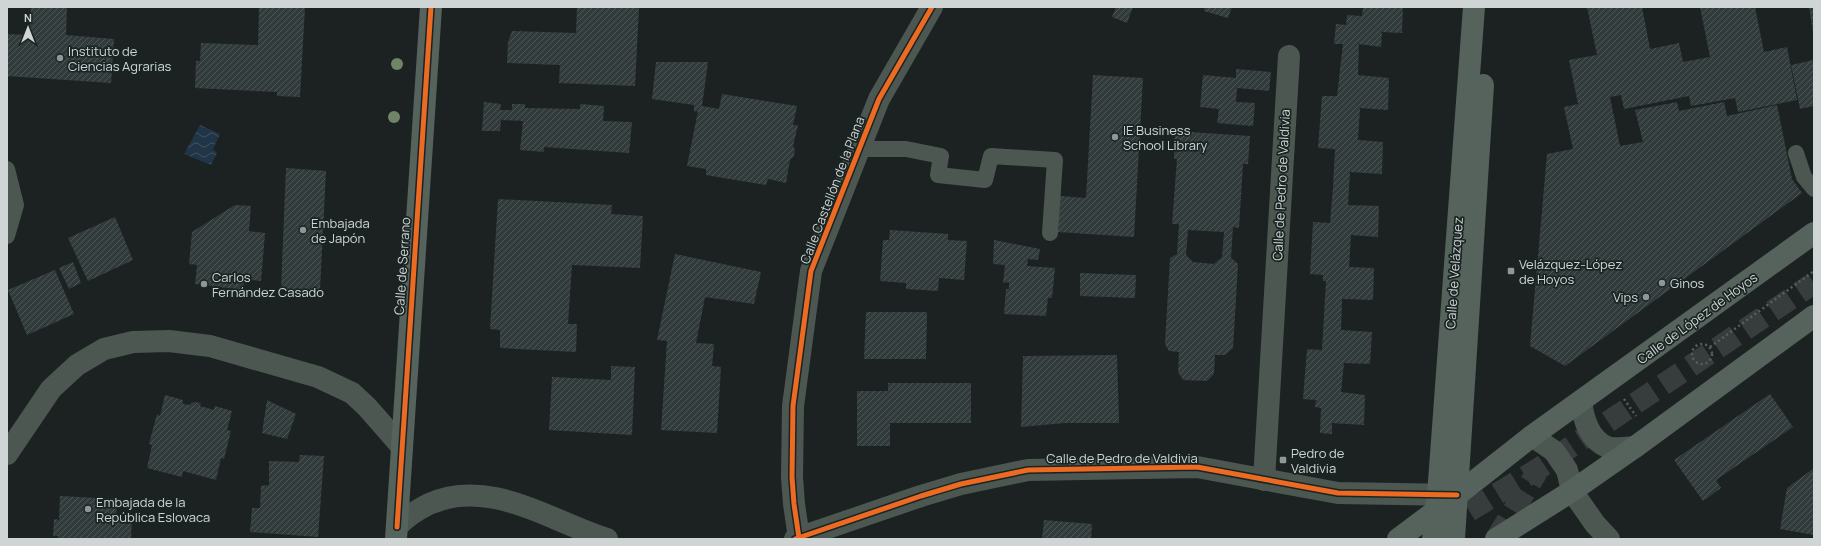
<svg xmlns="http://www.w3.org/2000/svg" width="1821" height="546" font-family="Manrope,sans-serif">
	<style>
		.water { fill: url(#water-waves) }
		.building { fill: url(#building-hatch); fill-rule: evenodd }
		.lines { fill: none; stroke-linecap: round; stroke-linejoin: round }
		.highway-tunnel { stroke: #373d3c; stroke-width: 22; stroke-dasharray: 22 11; stroke-linecap: butt }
		.path { stroke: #575f5c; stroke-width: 2.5; stroke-dasharray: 2 3; stroke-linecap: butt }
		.lane { stroke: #4c5751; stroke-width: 16 }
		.street { stroke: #4c5751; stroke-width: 22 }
		.secondary { stroke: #55635c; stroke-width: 22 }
		.cycleway-casing { stroke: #1a2423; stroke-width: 8 }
		.cycleway { stroke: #ed6a23; stroke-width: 5 }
		.tree { fill: #6f8468 }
		.poi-dot { fill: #909696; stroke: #1a2423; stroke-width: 1.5 }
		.labels { text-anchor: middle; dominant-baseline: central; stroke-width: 3.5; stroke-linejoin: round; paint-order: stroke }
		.poi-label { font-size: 13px; fill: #cfd5d5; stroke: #1a2423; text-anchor: start }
		.street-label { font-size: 13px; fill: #cfd5d5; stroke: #1a2423 }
	</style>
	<defs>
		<pattern id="water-waves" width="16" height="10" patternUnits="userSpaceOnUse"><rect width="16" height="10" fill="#213548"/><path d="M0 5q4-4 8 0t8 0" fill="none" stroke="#405162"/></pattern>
		<pattern id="building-hatch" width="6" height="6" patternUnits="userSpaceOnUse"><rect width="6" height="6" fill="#323b3c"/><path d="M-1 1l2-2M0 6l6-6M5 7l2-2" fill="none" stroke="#4f5657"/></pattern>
	</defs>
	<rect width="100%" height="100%" fill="#1c2221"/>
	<polygon class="water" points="200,125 220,134 213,149 217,153 211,165 184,154"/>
	<g class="building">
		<polygon points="31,7 67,7 66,35 114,39 111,83 7,76 7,34 29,35"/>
		<polygon points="259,7 305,7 300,97 277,96 277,92 195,88 196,61 200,61 201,43 258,45"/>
		<polygon points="577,7 639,7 635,86 559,83 560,65 507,63 508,42 512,31 576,33"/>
		<polygon points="1116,7 1133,7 1127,23 1112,17"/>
		<polygon points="1205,7 1232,7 1228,18 1204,11"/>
		<polygon points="1363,7 1403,7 1402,33 1382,32 1381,47 1359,44 1358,75 1389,78 1388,110 1360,108 1358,140 1383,142 1382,174 1350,172 1348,205 1379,206 1378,237 1351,235 1349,267 1374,268 1373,300 1342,299 1341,330 1372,332 1370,364 1344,363 1341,392 1365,395 1364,425 1332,423 1332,434 1320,433 1321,408 1315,407 1316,400 1303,399 1307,349 1322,350 1326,281 1323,281 1323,275 1310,274 1313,222 1330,223 1333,187 1335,149 1318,148 1322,96 1337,96 1343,44 1334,44 1336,24 1346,25 1347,15 1362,16"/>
		<polygon points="1587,7 1642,7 1650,49 1679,43 1683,62 1710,57 1700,7 1755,7 1764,52 1787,47 1797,100 1738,112 1735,98 1691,106 1689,96 1624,109 1621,95 1610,97 1620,146 1643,142 1635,110 1677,102 1679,111 1724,102 1727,116 1777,105 1792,179 1802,193 1565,366 1530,346 1547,154 1573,149 1564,107 1578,104 1569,60 1597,55"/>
		<polygon points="1809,7 1814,7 1814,32 1813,32"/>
		<polygon points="1814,60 1814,106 1800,109 1791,65"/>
		<polygon points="656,62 708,62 702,106 719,109 722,94 797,106 793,125 798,125 793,146 795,149 794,156 790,160 786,183 768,179 766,185 706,175 706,169 687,166 698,111 694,112 694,105 652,99"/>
		<polygon points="1236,69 1271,72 1269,91 1237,88 1236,102 1255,103 1253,126 1217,123 1219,109 1200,107 1203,75 1236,78"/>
		<polygon points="1093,75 1143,78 1134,237 1058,232 1060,196 1086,198"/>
		<polygon points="484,102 501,104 500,110 512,110 512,104 525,104 525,108 580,109 580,104 604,106 603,121 632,122 629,153 544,147 544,152 520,150 523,121 501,120 500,131 482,131"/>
		<path d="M 1175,131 L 1250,136 L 1248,164 L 1243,164 L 1239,228 L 1233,227 L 1231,258 L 1238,264 L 1233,348 L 1225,355 L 1215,355 L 1214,374 L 1207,381 L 1183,380 L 1178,372 L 1179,352 L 1169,351 L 1165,344 L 1170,258 L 1177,254 L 1179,224 L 1172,224 L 1177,159 L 1174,159 ZM 1188,230 L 1224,232 L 1222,257 L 1214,264 L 1193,262 L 1186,255 Z"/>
		<polygon points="286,168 326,171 320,290 281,289"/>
		<polygon points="498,199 612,205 611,214 643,216 640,268 572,265 568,324 577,324 576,352 500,348 500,330 490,329"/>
		<polygon points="235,205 251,206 249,231 265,233 261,281 244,279 243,290 195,284 197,265 189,264 192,232"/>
		<polygon points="115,217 133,260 88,281 68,238"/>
		<polygon points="890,230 948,234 948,240 967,241 964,280 939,278 938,291 906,289 906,283 880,281 883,240 889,240"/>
		<polygon points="994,240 1040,249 1038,260 1028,259 1027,266 1055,268 1052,298 1048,298 1046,316 1004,314 1006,289 1009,289 1009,282 1003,283 1005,265 993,264"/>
		<polygon points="675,254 761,272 754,304 705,297 696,343 714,344 712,366 721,367 717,433 661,430 667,341 657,340"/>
		<polygon points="73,262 81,283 69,289 59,268"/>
		<polygon points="55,270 74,314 27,335 8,290"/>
		<polygon points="1080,273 1136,275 1135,298 1080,296"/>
		<polygon points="866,312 927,312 926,359 864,359"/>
		<polygon points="1117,355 1119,423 1065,423 1021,427 1023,356"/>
		<polygon points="611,366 635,367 632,435 549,430 552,377 611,380"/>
		<polygon points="888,383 971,383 971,423 890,423 890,446 857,446 857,391 888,391"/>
		<polygon points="1770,394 1793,427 1716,480 1721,488 1703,501 1674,460"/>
		<polygon points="165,395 183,400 183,404 190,405 191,403 194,402 201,403 200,406 214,410 215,406 232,411 227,430 231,431 224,459 221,458 216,480 183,471 182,477 147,468 152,445 149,444 157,414 160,416"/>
		<polygon points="267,400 296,414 287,439 262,433"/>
		<polygon points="300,455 324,456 318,537 250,532 252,508 260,508 261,486 269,485 269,461 299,462"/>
		<polygon points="1814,468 1814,535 1780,529 1787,488"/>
		<polygon points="60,496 117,499 116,520 132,520 131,539 58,539 58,536 53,536 54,519 59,520"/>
		<polygon points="1044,520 1092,524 1091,539 1042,539"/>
	</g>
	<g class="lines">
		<g class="highway-tunnel">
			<polyline points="1441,528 1538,469 1814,283"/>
			<polyline points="1496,539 1537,472"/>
		</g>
		<g class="path">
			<circle cx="1702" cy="354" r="10"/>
			<polyline points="1710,347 1814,271"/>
			<polyline points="1624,399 1636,416"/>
		</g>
		<g class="lane">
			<polyline points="859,149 906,149 941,156 938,175 985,180 991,156 1055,160 1050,233"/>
			<polyline points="1796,153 1804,177 1814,189"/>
			<polyline points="7,169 16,205 7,236"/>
		</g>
		<g class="street">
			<path d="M 1581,403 C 1584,420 1589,439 1607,447 C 1614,450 1628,447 1635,447"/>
			<polyline points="1532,436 1554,451 1567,470 1572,491 1595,524 1609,539"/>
			<polyline points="7,454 51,389 77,365 104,349 133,342 169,341 210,346 318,377 352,393 367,407 402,447"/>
			<polyline points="1264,480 1289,56"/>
			<path d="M 397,527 C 406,517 417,510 429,504 C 490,477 550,521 607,539"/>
			<polyline points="799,538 794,504 792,477 793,406 811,271 879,99 932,7"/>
			<polyline points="795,539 921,496 961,484 1028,470 1197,467 1338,493 1457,495"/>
		</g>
		<g class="secondary">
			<polyline points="396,539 431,7"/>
			<polyline points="1398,539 1457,495 1532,436 1814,233"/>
			<polyline points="1433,539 1438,495 1474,7"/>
			<polyline points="1454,539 1483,85"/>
			<polyline points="1496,539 1572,491 1635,447 1814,316"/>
		</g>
		<g class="cycleway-casing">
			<g id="cycleway">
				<polyline points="397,527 431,7"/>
				<polyline points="799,538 794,504 792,477 793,406 811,271 879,99 932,7"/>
				<polyline points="795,539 921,496 961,484 1028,470 1197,467 1338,493 1457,495"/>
			</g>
		</g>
		<use href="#cycleway" class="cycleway"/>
	</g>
	<g class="tree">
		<circle cx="397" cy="64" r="6"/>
		<circle cx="394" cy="117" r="6"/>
	</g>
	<g class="poi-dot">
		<circle cx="60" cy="58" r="4"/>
		<circle cx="1115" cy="137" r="4"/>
		<circle cx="303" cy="230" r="4"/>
		<rect x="1507" y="267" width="8" height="8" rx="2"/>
		<circle cx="1662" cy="283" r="4"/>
		<circle cx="204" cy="284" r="4"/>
		<circle cx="1646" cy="297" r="4"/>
		<rect x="1279" y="456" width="8" height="8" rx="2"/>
		<circle cx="88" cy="509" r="4"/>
	</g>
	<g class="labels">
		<g class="poi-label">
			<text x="68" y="51">Instituto de<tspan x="68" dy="15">Ciencias Agrarias</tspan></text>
			<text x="1123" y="130">IE Business<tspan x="1123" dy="15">School Library</tspan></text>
			<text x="311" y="223">Embajada<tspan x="311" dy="15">de Japón</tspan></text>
			<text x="1519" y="264">Velázquez-López<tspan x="1519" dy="15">de Hoyos</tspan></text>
			<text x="212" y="277">Carlos<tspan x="212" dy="15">Fernández Casado</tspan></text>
			<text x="1670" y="283">Ginos</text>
			<text x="1638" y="297" text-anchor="end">Vips</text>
			<text x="1291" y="453">Pedro de<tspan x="1291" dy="15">Valdivia</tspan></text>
			<text x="96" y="502">Embajada de la<tspan x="96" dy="15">República Eslovaca</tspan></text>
		</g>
		<g class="street-label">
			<text transform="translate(1281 185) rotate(-87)">Calle de Pedro de Valdivia</text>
			<text transform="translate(832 190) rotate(-69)">Calle Castellón de la Plana</text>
			<text transform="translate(402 266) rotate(-86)">Calle de Serrano</text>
			<text transform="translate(1454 273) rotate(-86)">Calle de Velázquez</text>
			<text transform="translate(1697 318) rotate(-36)">Calle de López de Hoyos</text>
			<text x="1122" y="458">Calle de Pedro de Valdivia</text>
		</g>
	</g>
	<rect width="1821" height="546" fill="none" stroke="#cfd5d5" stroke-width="16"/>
	<g transform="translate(28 28)" stroke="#1a2423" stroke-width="3" paint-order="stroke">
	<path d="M0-3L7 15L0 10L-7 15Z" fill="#cfd5d5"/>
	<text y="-6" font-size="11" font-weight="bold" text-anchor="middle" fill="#cfd5d5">N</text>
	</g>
</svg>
